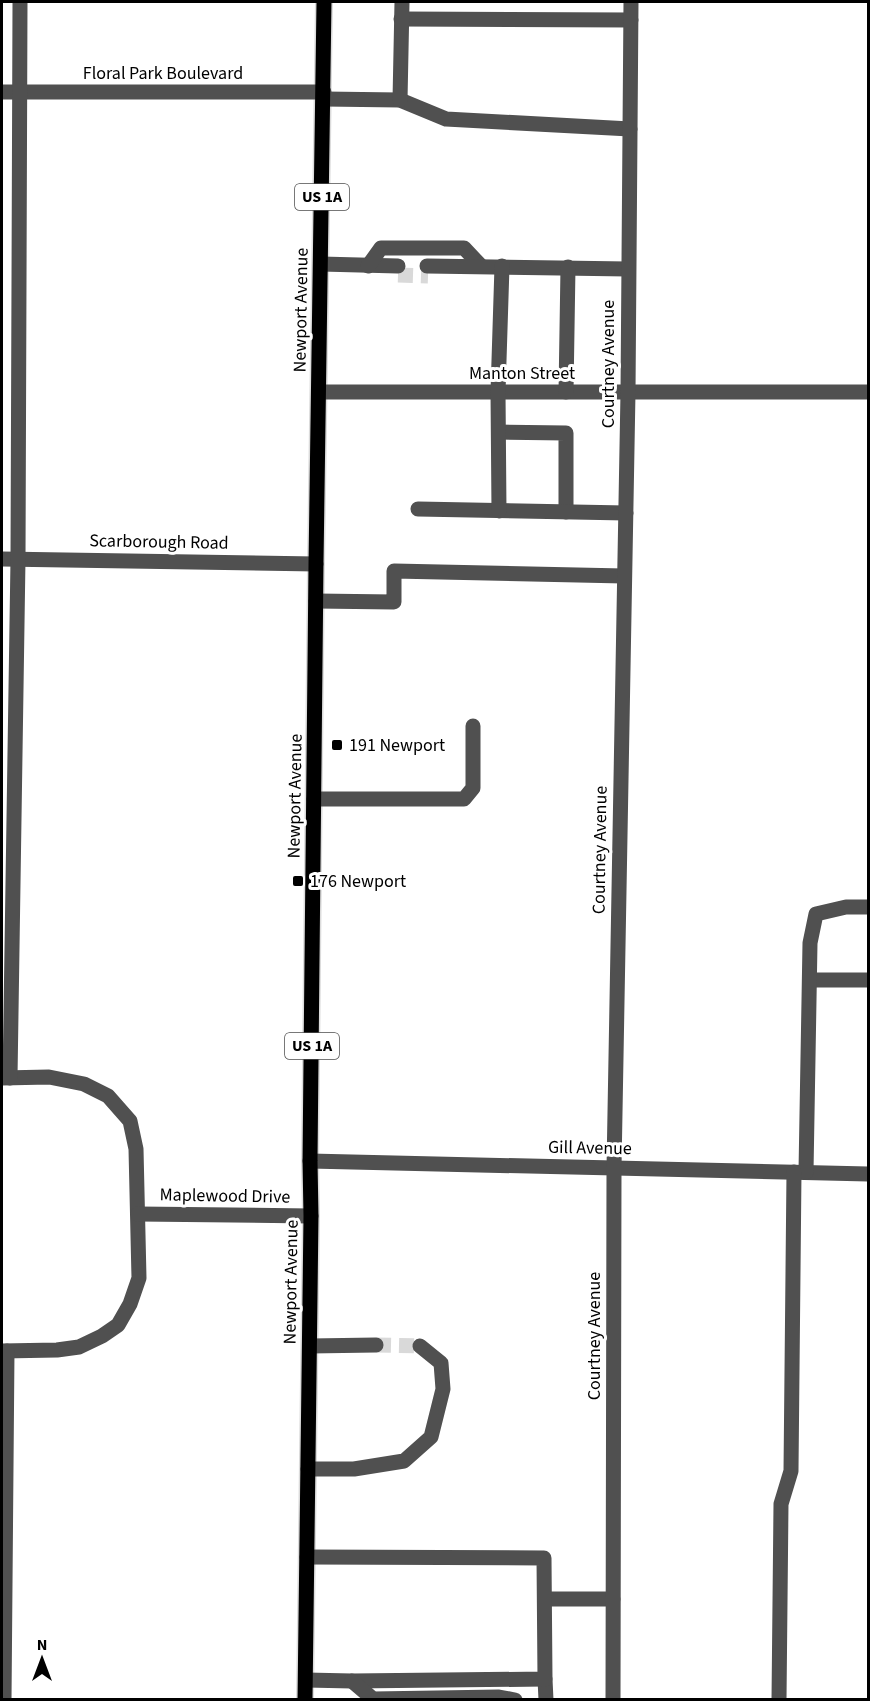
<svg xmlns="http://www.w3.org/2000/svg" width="870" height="1701" font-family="'Source Sans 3',sans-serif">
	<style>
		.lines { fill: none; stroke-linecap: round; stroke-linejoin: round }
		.minor-tunnel { stroke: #d9d9d9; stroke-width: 15; stroke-dasharray: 15 8; stroke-linecap: butt }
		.major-casing { stroke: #dbdbdb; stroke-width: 18 }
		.minor { stroke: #505050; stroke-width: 15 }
		.major { stroke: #000; stroke-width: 15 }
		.poi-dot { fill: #000; stroke: #fff; stroke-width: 2 }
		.labels { text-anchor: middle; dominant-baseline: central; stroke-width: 6; stroke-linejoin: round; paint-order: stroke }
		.shield { fill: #fff; stroke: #4c4c4c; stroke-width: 1.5 }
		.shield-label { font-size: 16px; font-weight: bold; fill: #000 }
		.street-label { font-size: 18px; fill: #000; stroke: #fff }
		.poi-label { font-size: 18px; fill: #000; stroke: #fff; text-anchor: start }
	</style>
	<rect width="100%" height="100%" fill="#fff"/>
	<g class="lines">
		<g class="minor-tunnel">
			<polyline points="398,275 428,276"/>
			<polyline points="376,1345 420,1346"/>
		</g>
		<g class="major-casing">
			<polyline id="major" points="305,1700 311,1216 310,1161 316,564 324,2"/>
		</g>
		<g class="minor">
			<polyline points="401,19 631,20"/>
			<polyline points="2,92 324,92"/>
			<polyline points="324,99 400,100 446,119 630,129"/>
			<polyline points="400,100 402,2"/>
			<polyline points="321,264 398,266"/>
			<polyline points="368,266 381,248 464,248 481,266"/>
			<polyline points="427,266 628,269"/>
			<polyline points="319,392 868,392"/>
			<polyline points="566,392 568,267"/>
			<polyline points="499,432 566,433 566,512"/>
			<polyline points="418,509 626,513"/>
			<polyline points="499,511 498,392 502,266"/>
			<polyline points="2,559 316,564"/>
			<polyline points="316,601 394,602 394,571 624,576"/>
			<polyline points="314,799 464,799 473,788 473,726"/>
			<polyline points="810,980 868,980"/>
			<polyline points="2,1078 49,1077 84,1084 108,1096 130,1121 136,1149 139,1278 130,1304 118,1325 102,1336 79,1347 57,1350 2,1351"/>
			<polyline points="10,1078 18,559 20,2"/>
			<polyline points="310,1161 868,1174"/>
			<polyline points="806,1172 810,943 816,914 846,907 868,907"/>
			<polyline points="138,1214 311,1216"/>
			<polyline points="310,1346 376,1345"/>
			<polyline points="308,1469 354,1469 404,1461 431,1437 443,1389 441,1363 420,1346"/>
			<polyline points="545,1599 613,1599"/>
			<polyline points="545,1679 546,1700"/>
			<polyline points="306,1680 352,1681 545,1679 544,1558 307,1557"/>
			<polyline points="352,1681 373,1699 499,1697 515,1700"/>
			<polyline points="4,1700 7,1351"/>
			<polyline points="613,1700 614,1168 628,392 631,2"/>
			<polyline points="779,1700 781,1504 791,1471 794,1172"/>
		</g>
		<use href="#major" class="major"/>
	</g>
	<g class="poi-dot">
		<rect x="331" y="739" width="12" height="12" rx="3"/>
		<rect x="292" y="875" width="12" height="12" rx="3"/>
	</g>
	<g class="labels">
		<g class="shield">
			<rect x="295" y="184" width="54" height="26" rx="4.5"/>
			<rect x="285" y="1033" width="54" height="26" rx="4.5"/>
		</g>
		<g class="shield-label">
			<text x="322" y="197">US 1A</text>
			<text x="312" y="1046">US 1A</text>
		</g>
		<g class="street-label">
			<text x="163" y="73">Floral Park Boulevard</text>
			<text transform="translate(301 310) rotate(-89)">Newport Avenue</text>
			<text transform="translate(608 364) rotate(-90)">Courtney Avenue</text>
			<text x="522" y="373">Manton Street</text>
			<text transform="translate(159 542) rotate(1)">Scarborough Road</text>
			<text transform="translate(295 796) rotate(-89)">Newport Avenue</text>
			<text transform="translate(600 850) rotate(-89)">Courtney Avenue</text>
			<text transform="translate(590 1148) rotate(1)">Gill Avenue</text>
			<text transform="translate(225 1196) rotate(1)">Maplewood Drive</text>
			<text transform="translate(291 1282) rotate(-89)">Newport Avenue</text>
			<text transform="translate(594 1336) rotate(-90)">Courtney Avenue</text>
		</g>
		<g class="poi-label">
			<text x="349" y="745">191 Newport</text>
			<text x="310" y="881">176 Newport</text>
		</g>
	</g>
	<rect width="870" height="1701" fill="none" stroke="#000000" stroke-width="6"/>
	<g transform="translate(42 1659)" stroke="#ffffff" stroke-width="4.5" paint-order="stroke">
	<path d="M0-4.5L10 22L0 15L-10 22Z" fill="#000000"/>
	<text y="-9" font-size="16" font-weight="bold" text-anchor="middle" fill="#000000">N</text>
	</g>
</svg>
